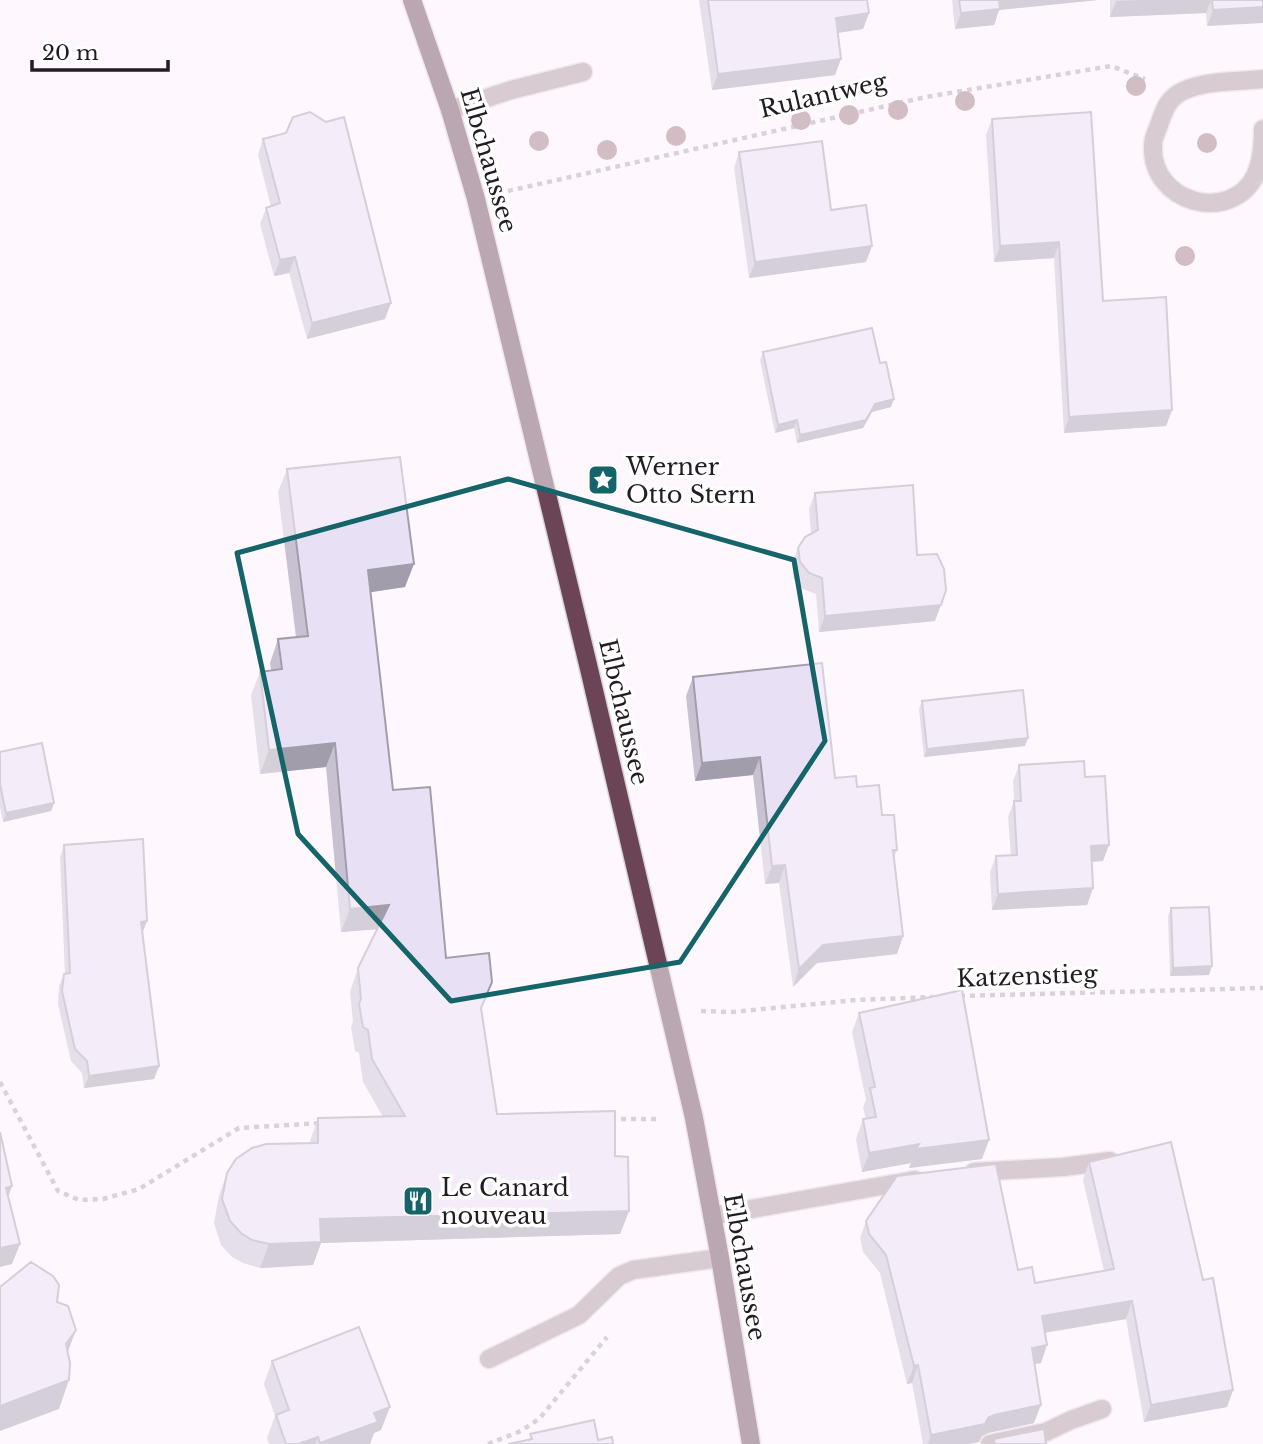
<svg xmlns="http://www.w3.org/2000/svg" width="1263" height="1444" font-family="'Libre Baskerville',serif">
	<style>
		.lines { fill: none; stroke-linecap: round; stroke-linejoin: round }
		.minor-casing { stroke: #dbd4da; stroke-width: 21 }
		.major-casing { stroke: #dbd4da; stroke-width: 21 }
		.path { stroke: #ada6ac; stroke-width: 4.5; stroke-dasharray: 5 5; stroke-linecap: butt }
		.minor { stroke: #ad959e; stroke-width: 18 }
		.major { stroke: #6b4555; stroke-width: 18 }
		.tree { fill: #9e767e }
		.wall { fill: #c8c1d2 }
		.shaded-wall { fill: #a29dab }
		.building { fill: #e8e0f4; stroke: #a29dab; stroke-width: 2 }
		.marked { fill: none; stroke: #15646a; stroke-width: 5; stroke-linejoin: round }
		.labels { text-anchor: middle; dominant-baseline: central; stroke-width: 7; stroke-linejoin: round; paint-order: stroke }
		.street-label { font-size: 24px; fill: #231c22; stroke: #fff }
		.poi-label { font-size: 24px; fill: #231c22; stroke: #fff; text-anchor: start }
	</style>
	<rect width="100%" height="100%" fill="#fef7fd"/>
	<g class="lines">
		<g class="minor-casing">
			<g id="minor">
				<path d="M 1263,79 C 1238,82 1206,80 1183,91 C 1168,98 1164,110 1159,125 C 1157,131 1153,138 1153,145 C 1150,204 1231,224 1255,176 C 1262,161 1263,145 1263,129"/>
				<polyline points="450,110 511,90 583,72"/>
				<polyline points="974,1172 1063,1167 1110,1161"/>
				<polyline points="712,1216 915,1180"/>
				<polyline points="489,1359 579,1315 619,1276 633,1270 720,1258"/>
				<polyline points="990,1444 1046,1432 1071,1420 1102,1409"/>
			</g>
		</g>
		<g class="major-casing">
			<polyline id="major" points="412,0 450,110 476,199 590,673 694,1118 720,1258 751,1444"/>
		</g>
		<g class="path">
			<polyline points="508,191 926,97 1111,66 1145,79"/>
			<polyline points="960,996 1263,988"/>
			<polyline points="701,1011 732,1012 856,1000 933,997"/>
			<polyline points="0,1082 58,1191 79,1200 103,1199 139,1189 239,1128 322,1123"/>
			<polyline points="611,1119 661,1119"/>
			<polyline points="488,1444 521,1431 539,1419 607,1337"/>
		</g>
		<use href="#minor" class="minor"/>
		<use href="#major" class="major"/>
	</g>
	<g class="tree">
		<circle cx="1136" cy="86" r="10"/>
		<circle cx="965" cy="101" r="10"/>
		<circle cx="898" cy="110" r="10"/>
		<circle cx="849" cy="115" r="10"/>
		<circle cx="801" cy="120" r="10"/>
		<circle cx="676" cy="136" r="10"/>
		<circle cx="539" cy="141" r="10"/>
		<circle cx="1207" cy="143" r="10"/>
		<circle cx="607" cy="150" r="10"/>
		<circle cx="1185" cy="256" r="10"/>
	</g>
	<g class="wall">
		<polygon points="699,0 867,0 869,13 863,29 838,33 835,75 712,90"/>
		<polygon points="952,0 1098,0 999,10 994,25 955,29"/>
		<polygon points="1110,0 1263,0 1207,26 1206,13 1110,17"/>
		<polygon points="992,119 1172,410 1166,426 1064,433 1054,258 994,262 986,135"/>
		<polygon points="263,139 385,319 307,339 289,273 274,276 260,224 266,208 271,207 258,155"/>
		<polygon points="739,152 831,210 866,262 749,278 734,168"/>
		<polygon points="763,352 891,407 872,412 863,428 797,443 794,428 775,433 760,360"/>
		<polygon points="287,469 405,587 370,592 393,790 446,958 482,1010 497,1114 615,1156 629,1211 620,1234 321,1243 313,1265 260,1268 243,1263 232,1257 221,1245 214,1223 219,1196 227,1173 309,1144 318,1118 383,1117 363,1082 359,1053 355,1051 351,1027 353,1022 350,992 358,968 377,929 341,932 326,767 260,774 251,695 260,672 271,670 270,663 278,639 296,637 278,492"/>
		<polygon points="815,493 917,555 935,621 819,632 816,594 803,589 794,579 792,564 798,548 811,533 809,509"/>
		<polygon points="693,677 835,778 857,787 882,815 897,850 894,858 903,936 897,954 817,963 793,987 779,883 765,884 753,775 695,781 686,696"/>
		<polygon points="922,701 1025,746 924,757 919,709"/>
		<polygon points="0,752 54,803 51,811 3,822 0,807"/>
		<polygon points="1019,765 1085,777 1103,861 1092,862 1093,888 1087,905 992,910 990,872 996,856 1011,856 1008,817 1014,801 1013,781"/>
		<polygon points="64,845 142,934 159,1066 154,1079 84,1088 82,1073 71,1061 58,1004 59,986 64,974 65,974 60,857"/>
		<polygon points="1171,908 1209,975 1170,976 1168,916"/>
		<polygon points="859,1013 982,1159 909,1168 911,1163 862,1172 856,1139 863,1119 866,1119 863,1107 866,1100 852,1032"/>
		<polygon points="1089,1162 1203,1280 1233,1390 1227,1407 1144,1422 1126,1319 1045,1333 1041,1363 1035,1364 1034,1423 988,1433 982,1436 979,1442 968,1444 923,1444 912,1383 907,1384 880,1273 863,1252 860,1238 866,1221 1018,1270 1035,1283 1104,1271 1083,1180"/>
		<polygon points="272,1361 381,1430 374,1433 370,1444 269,1444 267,1438 275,1416 264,1384"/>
	</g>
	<g class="shaded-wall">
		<polygon points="997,0 1098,0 999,10 994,25 955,29 961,13"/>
		<polygon points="1140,0 1211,0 1206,13 1110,17 1116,1"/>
		<polygon points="1263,7 1263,23 1207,26 1213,10"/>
		<polygon points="869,13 863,29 830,34 836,18"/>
		<polygon points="841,59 835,75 712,90 718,74"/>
		<polygon points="1059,242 1054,258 994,262 1000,246"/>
		<polygon points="872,246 866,262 749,278 755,262"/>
		<polygon points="295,257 289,273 274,276 280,260"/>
		<polygon points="391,303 385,319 307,339 312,323"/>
		<polygon points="894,399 891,407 872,412 863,428 797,443 800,435 875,404"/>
		<polygon points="1172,410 1166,426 1064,433 1069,417"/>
		<polygon points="797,420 794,428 775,433 778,425"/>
		<polygon points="414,564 405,587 359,594 368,570"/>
		<polygon points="941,605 935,621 819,632 825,616"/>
		<polygon points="1028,738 1025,746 924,757 927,749"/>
		<polygon points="335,743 326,767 260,774 269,750"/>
		<polygon points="760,757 753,775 695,781 702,763"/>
		<polygon points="54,803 51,811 3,822 6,813"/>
		<polygon points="1109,845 1103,861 1085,862 1091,846"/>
		<polygon points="785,865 779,883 765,884 772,866"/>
		<polygon points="1093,888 1087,905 992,910 998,894"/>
		<polygon points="389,905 380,929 341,932 350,909"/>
		<polygon points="147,921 142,934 141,922"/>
		<polygon points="903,936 897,954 817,963 793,987 799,969 823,945"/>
		<polygon points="1212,966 1209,975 1170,976 1173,968"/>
		<polygon points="159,1066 154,1079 84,1088 89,1076"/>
		<polygon points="989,1140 982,1159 909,1168 911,1163 862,1172 869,1153 919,1144"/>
		<polygon points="12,1186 5,1206 6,1188"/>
		<polygon points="629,1211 620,1234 321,1243 313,1265 260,1268 269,1244 320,1219"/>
		<polygon points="20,1244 12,1264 0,1267 0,1248"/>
		<polygon points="1132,1301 1126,1319 1036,1334 1042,1316"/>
		<polygon points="76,1330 65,1359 66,1344"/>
		<polygon points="1047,1345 1041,1363 1026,1365 1032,1348"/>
		<polygon points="918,1365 912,1383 907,1384 914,1366"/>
		<polygon points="69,1380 59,1409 0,1431 0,1406"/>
		<polygon points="1233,1390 1227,1407 1144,1422 1151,1405"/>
		<polygon points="1041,1405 1034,1423 988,1433 982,1436 979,1442 968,1444 928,1444 931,1435 994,1415"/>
		<polygon points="390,1407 381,1430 374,1433 370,1444 320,1444 374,1413"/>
		<polygon points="318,1437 315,1444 298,1444"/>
	</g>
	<g class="building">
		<polygon points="708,0 867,0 869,13 836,18 841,59 718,74"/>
		<polygon points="959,0 999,0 1000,9 961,13"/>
		<polygon points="1212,0 1263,0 1263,7 1213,10"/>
		<polygon points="310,112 326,122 344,117 391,303 312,323 295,257 280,260 266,208 280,203 263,139 286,133 293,117"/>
		<polygon points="1091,112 1103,301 1166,297 1172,410 1069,417 1059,242 1000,246 992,119"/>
		<polygon points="822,141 831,210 866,205 872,246 755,262 739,152"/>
		<polygon points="872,328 880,363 886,362 894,399 875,404 866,420 800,435 797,420 778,425 763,352"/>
		<polygon points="400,457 414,564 368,570 393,790 430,787 446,958 489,953 492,982 481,1008 497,1114 615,1111 615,1156 628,1157 629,1211 320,1219 321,1242 269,1244 252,1240 241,1233 230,1221 222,1199 227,1173 236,1159 252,1148 266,1144 318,1143 318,1118 405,1116 372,1059 368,1030 363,1027 359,1004 361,999 358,968 389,905 350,909 335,743 269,750 260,672 282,669 278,639 308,636 287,469"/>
		<polygon points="913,485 917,555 937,554 944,569 946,590 941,605 825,616 822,578 809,573 800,562 798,548 805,537 818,530 815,493"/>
		<polygon points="822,663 835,778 856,776 857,787 879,785 882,815 894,815 897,850 893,850 903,936 823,945 799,969 785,865 772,866 760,757 702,763 693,677"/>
		<polygon points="1023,690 1028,738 927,749 922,701"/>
		<polygon points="42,743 54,803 6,813 0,784 0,752"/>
		<polygon points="1084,761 1085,777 1105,776 1109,845 1091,846 1093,888 998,894 996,856 1017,855 1014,801 1021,801 1019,765"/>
		<polygon points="143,839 147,921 141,922 159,1066 89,1076 87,1061 75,1049 62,991 64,974 70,973 64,845"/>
		<polygon points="1209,907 1212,966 1173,968 1171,908"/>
		<polygon points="962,990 989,1140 916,1149 919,1144 869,1153 863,1119 876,1117 870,1088 875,1087 859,1013"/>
		<polygon points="0,1132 12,1186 6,1188 20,1244 0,1248"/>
		<polygon points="1171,1142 1203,1280 1213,1278 1233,1390 1151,1405 1132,1301 1042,1316 1047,1345 1032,1348 1041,1405 994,1415 988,1418 985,1424 931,1435 918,1365 914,1366 886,1255 869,1234 866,1221 897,1176 996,1164 1018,1270 1032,1267 1035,1283 1114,1269 1089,1162"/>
		<polygon points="31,1262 53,1276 59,1285 57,1302 68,1306 76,1330 66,1344 70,1363 69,1380 0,1406 0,1287"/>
		<polygon points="359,1327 390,1407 374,1413 378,1422 320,1443 318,1437 298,1444 286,1444 276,1415 289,1410 272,1361"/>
		<polygon points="594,1420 598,1440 612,1437 613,1444 508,1444 532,1439 530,1434"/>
		<polygon points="1044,1429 1046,1444 995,1444 994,1439"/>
	</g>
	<path d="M0 0H1263V1444H0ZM 508,479 L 794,560 L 825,741 L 680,962 L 451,1001 L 298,834 L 237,553 Z" fill="#fef7fd" fill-opacity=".55" fill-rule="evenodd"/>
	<path class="marked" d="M 508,479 L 794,560 L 825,741 L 680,962 L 451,1001 L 298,834 L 237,553 Z"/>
	<defs>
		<g id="sight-square" transform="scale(1.575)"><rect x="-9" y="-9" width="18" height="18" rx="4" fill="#15646a" stroke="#fff"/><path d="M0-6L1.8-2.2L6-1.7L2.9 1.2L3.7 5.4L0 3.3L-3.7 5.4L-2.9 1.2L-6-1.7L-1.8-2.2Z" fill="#fff"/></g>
		<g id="restaurant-square" transform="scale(1.575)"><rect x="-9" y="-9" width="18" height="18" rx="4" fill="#15646a" stroke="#fff"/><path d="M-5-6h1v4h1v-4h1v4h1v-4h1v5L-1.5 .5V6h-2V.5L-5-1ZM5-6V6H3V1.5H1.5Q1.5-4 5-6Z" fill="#fff"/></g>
	</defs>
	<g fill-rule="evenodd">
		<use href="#sight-square" x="603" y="480"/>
		<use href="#restaurant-square" x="418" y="1201"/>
	</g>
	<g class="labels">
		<g class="street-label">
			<text transform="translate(823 95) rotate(-13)">Rulantweg</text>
			<text transform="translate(489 160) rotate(74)">Elbchaussee</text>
			<text transform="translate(624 712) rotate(77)">Elbchaussee</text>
			<text transform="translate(1027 976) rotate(-2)">Katzenstieg</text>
			<text transform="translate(745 1267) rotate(80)">Elbchaussee</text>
		</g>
		<g class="poi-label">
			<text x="626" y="466">Werner<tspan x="626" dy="28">Otto Stern</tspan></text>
			<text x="441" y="1187">Le Canard<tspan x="441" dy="28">nouveau</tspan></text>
		</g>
	</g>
	<path d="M32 60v10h136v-10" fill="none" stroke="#231c22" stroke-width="3.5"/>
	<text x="42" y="60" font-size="21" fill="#231c22" stroke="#ffffff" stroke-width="5" paint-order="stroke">20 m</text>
</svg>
